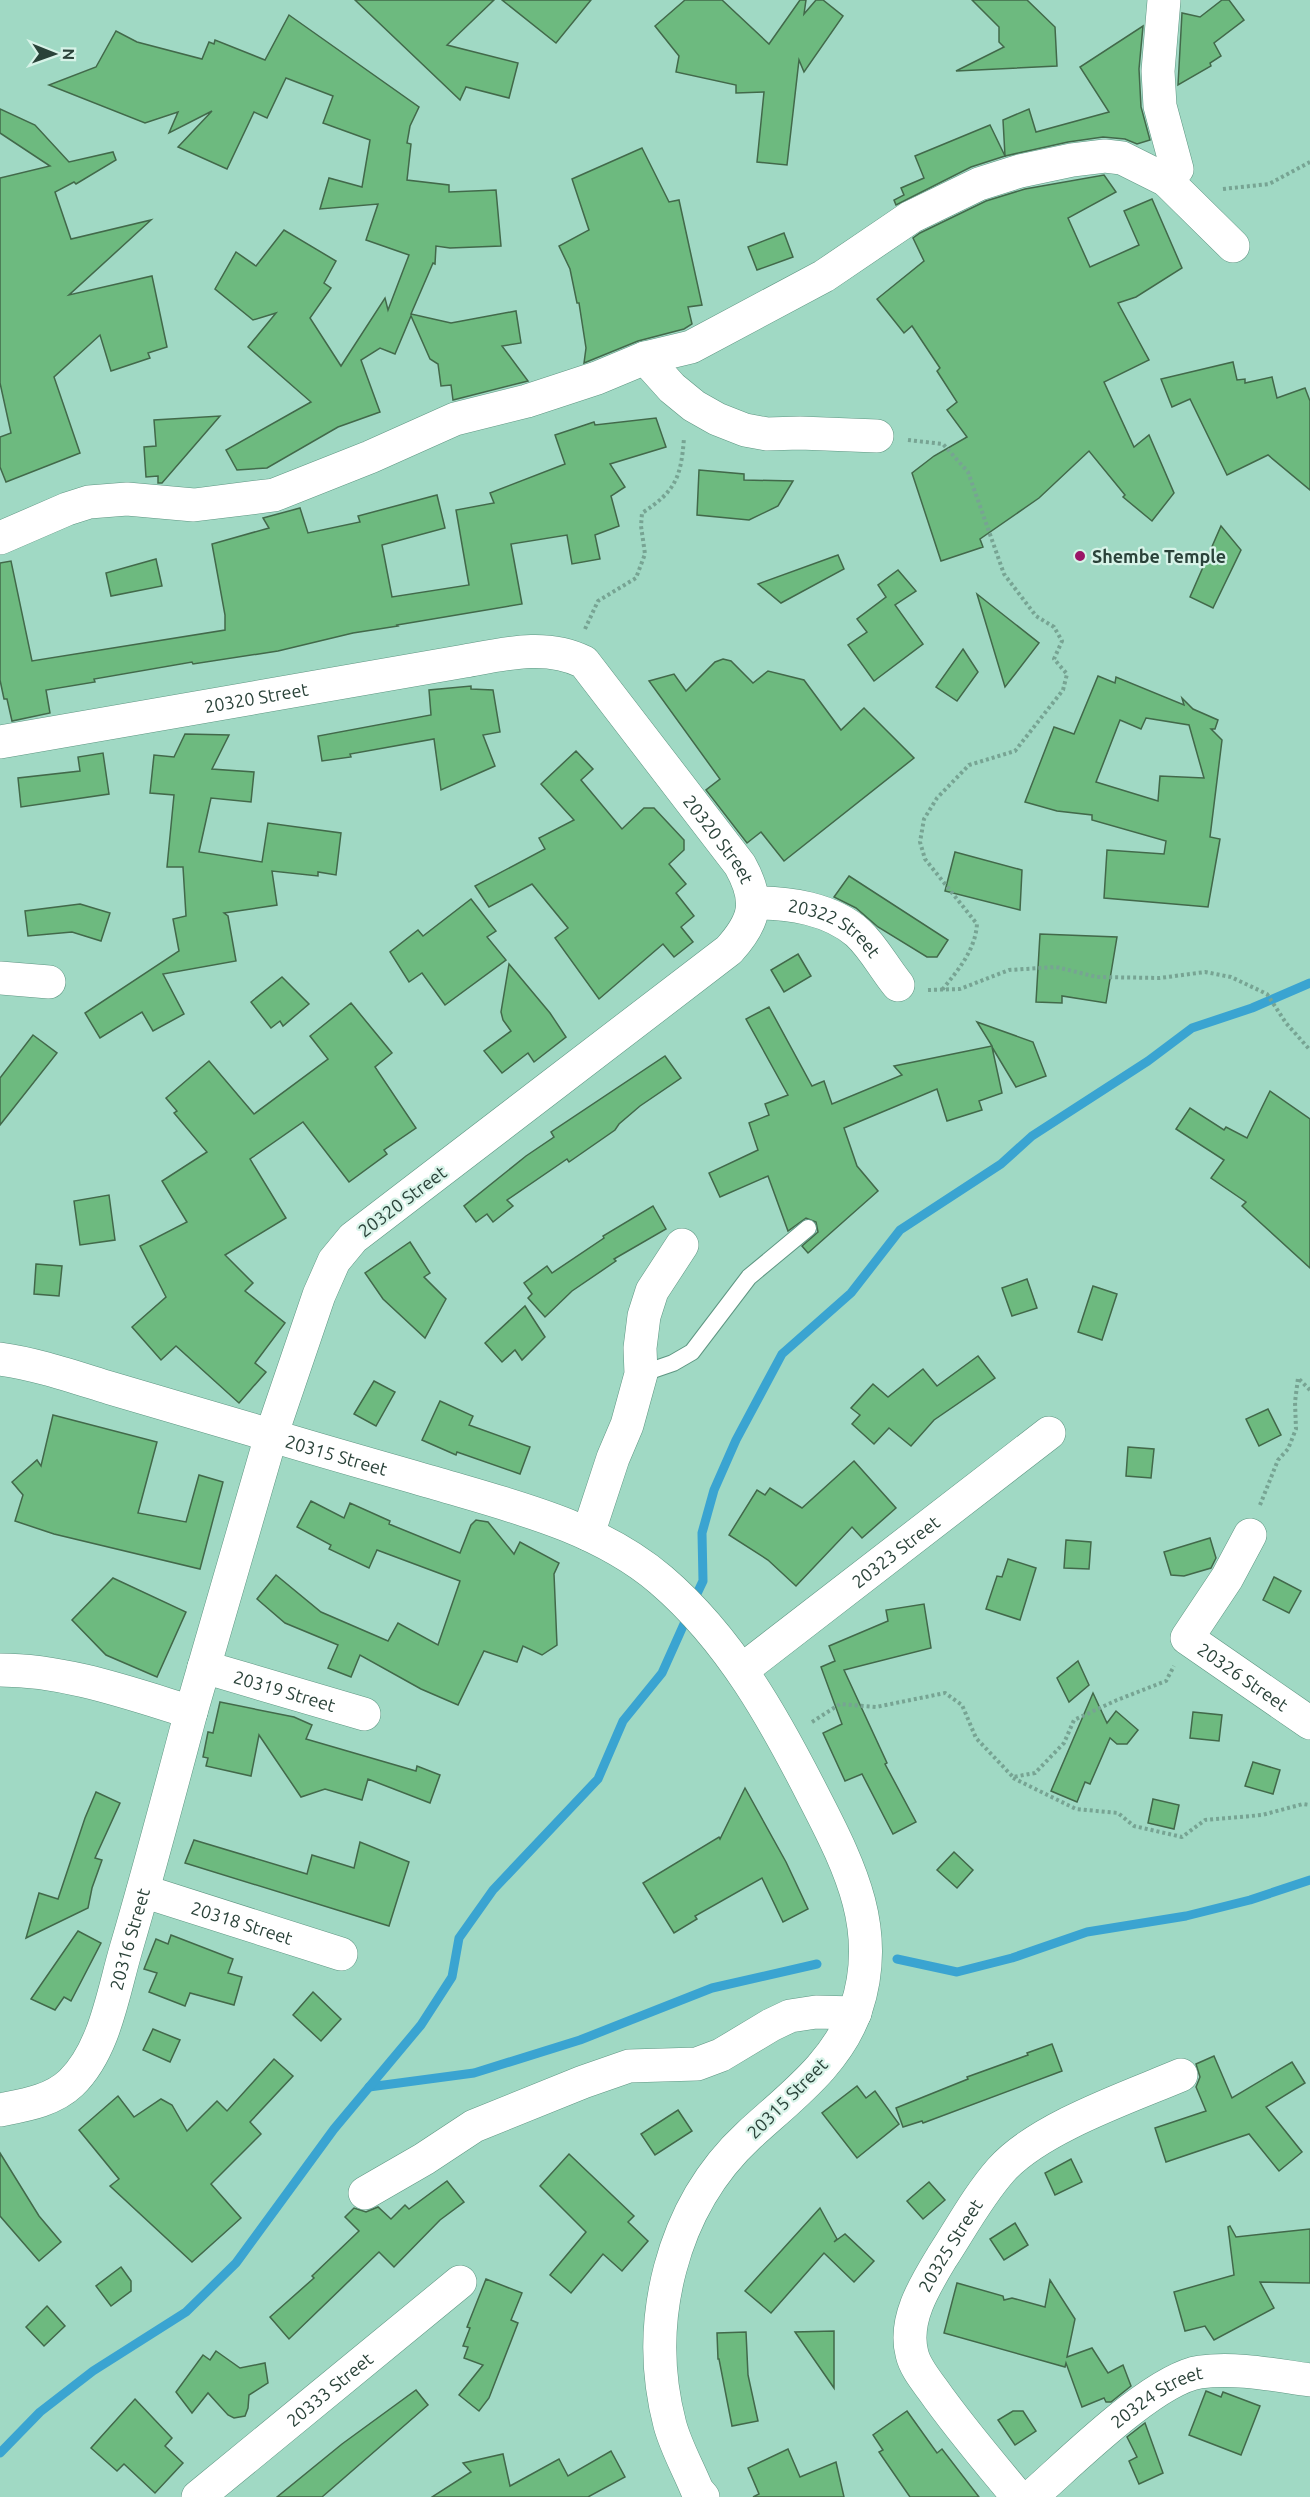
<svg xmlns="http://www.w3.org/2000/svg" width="1310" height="2497" font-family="Ubuntu,sans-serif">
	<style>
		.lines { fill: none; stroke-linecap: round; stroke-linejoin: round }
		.stream { stroke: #3aa4d1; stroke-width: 9 }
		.building { fill: #6dba7f; stroke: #42694a; stroke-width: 1.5; fill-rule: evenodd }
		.service-casing { stroke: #5e9682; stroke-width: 18 }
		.minor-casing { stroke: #5e9682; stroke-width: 34 }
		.path { stroke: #77a493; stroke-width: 4; stroke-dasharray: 3 3; stroke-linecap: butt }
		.service { stroke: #fff; stroke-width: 16 }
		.minor { stroke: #fff; stroke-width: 33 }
		.poi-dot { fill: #9b1567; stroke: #d7f3e8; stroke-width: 2 }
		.labels { text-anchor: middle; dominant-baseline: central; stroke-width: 4.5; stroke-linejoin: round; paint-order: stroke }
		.poi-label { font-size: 18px; font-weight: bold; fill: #2a4239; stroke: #d7f3e8; text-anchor: start }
		.street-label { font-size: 18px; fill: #2a4239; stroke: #d7f3e8 }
	</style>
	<rect width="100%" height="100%" fill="#a0d9c4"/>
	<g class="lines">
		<g class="stream">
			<polyline points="693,1602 703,1581 702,1533 714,1490 736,1440 782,1354 851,1293 900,1230 1001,1164 1032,1136 1148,1061 1192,1028 1252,1008 1310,983"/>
			<polyline points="897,1959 957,1972 1012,1958 1087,1932 1186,1916 1250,1900 1310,1880"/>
			<polyline points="369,2087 474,2073 580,2040 712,1988 817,1964"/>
			<polyline points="0,2453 40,2412 93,2371 186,2312 236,2263 334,2129 421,2025 452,1977 459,1938 493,1890 598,1779 623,1721 662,1673 688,1615"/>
		</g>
	</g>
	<g class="building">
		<polygon points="355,0 494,0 447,45 518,63 509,98 466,87 460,100"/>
		<polygon points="502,0 591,0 556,43"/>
		<polygon points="685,0 722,0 769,44 800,0 806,0 804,14 816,0 823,0 843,16 804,72 799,60 787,165 757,162 764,92 736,93 736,85 676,72 679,56 655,26"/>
		<polygon points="972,0 1027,0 1055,27 1057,66 956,71 1004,47 999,42 999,27"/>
		<polygon points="1222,0 1229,0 1244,20 1214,43 1221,56 1210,63 1211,66 1178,85 1182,13 1200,17"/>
		<polygon points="289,15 419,107 410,126 407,143 411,144 407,180 449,185 449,192 496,190 501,246 450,248 436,246 435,264 433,263 411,314 451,323 516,311 521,343 502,346 528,381 453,400 451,385 441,386 438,364 430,359 411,316 395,354 380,348 361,360 380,412 338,427 267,468 237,470 226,450 311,402 248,347 276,313 253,320 215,289 236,252 256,266 284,230 336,261 324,283 331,288 310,318 341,366 385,298 388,310 409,255 366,240 378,204 320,209 329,178 362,187 370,140 323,123 333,96 286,78 267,118 254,112 227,169 178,147 212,111 169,133 178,112 145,123 49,85 96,67 116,31 137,42 202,59 209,42 214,44 215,40 265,60"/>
		<polygon points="1143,26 1139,69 1141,107 1150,140 1137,144 1125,139 1103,137 1068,142 1005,156 1003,120 1029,109 1036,132 1109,112 1080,67"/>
		<polygon points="0,109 35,125 69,162 113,152 116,160 76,184 74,182 55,192 71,239 151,220 69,295 152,276 167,347 148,353 150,358 111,371 100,335 54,377 80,453 6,482 0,467 0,437 11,433 0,383 0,178 50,166 0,133"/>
		<polygon points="990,125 1005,156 971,167 896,205 894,200 904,195 901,188 924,178 915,156"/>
		<polygon points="642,148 669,202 679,200 702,305 688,307 692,324 684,329 638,341 584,363 586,348 579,303 577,303 570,269 559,246 589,230 572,179"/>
		<polygon points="1104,175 1116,192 1068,218 1090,267 1139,245 1124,211 1152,199 1182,268 1136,297 1118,303 1149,360 1104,382 1134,447 1149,435 1174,493 1152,521 1123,497 1125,495 1089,451 1039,498 980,539 983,547 941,561 912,473 934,456 967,437 947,410 957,402 937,371 940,368 912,326 904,333 877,299 924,261 913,238 920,233 986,201 1025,189"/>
		<polygon points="784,233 793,257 757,270 748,247"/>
		<polygon points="1233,362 1237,380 1245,379 1245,383 1272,377 1277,398 1305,388 1310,401 1310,490 1268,455 1227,475 1190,399 1172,407 1161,379"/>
		<polygon points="220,416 162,483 158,483 158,476 146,477 144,447 156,446 154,420"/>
		<polygon points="656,418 666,447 610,464 625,487 611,496 619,526 595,535 600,559 572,564 567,535 511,544 522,604 397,625 398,626 353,633 278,651 193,664 192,662 94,679 95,682 46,690 50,713 12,721 7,699 4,699 0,680 0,563 11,561 32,661 225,630 225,615 212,544 269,528 263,518 300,508 308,533 360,522 358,516 437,495 445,528 382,545 392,597 469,585 456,510 494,503 490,493 565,464 555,435 594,422 595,425"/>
		<polygon points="699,470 744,474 744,480 793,481 778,506 749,520 697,515"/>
		<polygon points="1221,526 1241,550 1213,608 1190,597"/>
		<polygon points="838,555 844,569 781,603 758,584"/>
		<polygon points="156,559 162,586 111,596 106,573"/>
		<polygon points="898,570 916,591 895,605 923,644 874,681 848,645 867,632 857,619 886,597 878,585"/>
		<polygon points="977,594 1039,643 1005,687"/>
		<polygon points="963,649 978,672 957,701 936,687"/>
		<polygon points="723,659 731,661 753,683 768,671 804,680 841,730 864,708 914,758 784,861 761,832 747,843 706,790 720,779 649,681 674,674 686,691 715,662"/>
		<path d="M 1098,676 L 1115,683 L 1116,677 L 1184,705 L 1182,698 L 1193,709 L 1218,720 L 1215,729 L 1211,729 L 1222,740 L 1210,837 L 1220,839 L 1208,907 L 1104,898 L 1107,850 L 1164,854 L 1166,841 L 1092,820 L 1092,815 L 1057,811 L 1025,802 L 1054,727 L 1074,734 ZM 1146,718 L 1189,725 L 1204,778 L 1160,776 L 1158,801 L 1096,782 L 1120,720 L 1141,729 Z"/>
		<polygon points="471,686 471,689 493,690 500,732 483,735 495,766 441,790 434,739 350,754 351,757 322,761 318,736 431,715 429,690"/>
		<polygon points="185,734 229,735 212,769 254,772 251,802 211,798 199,852 262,862 268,823 341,833 336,875 318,872 318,876 272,871 277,905 224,913 228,916 236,961 163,974 184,1014 153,1031 142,1012 100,1038 85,1013 179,951 173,919 186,916 183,867 167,867 174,795 150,793 154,755 174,757"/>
		<polygon points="576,751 593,769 581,780 622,829 644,808 654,808 684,840 684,850 669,864 686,884 676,893 694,916 681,927 693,942 674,957 663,944 599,999 555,938 568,928 532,884 489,907 475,886 545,849 539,838 574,820 541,784"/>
		<polygon points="103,753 109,794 21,807 18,778 80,771 78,757"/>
		<polygon points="955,852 1022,870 1020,910 945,891"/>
		<polygon points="849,876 948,940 937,957 927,957 878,927 856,908 834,897"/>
		<polygon points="471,899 496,931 487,937 506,960 445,1005 422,973 409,982 390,952 418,930 423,936"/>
		<polygon points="80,904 110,913 101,941 72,932 28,936 25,911"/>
		<polygon points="1040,934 1117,937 1106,1003 1062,996 1062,1003 1036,1002"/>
		<polygon points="798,954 811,976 784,992 771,970"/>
		<polygon points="509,964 550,1013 566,1037 534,1062 528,1053 502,1073 484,1051 511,1031 503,1020 501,1012"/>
		<polygon points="282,977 309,1004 283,1026 280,1021 271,1028 251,1002"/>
		<polygon points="351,1003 392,1053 375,1067 416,1128 384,1150 387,1154 349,1182 303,1122 250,1159 286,1218 225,1255 253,1283 245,1291 285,1323 255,1363 266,1372 239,1403 176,1346 161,1360 132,1327 166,1297 140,1246 187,1222 162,1181 207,1152 174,1113 177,1111 166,1098 209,1061 254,1114 328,1059 310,1036"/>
		<polygon points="769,1007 812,1086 824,1081 832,1104 902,1075 894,1066 992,1046 977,1022 1033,1042 1046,1076 1016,1087 992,1047 1002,1093 979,1101 982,1110 947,1121 937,1089 844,1128 857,1166 878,1191 808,1253 802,1246 818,1232 816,1222 806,1218 788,1231 768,1176 720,1197 709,1173 758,1150 749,1123 769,1115 765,1104 788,1095 746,1019"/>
		<polygon points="33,1035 57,1053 0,1125 0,1078"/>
		<polygon points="665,1056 681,1078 640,1106 619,1124 615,1130 569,1162 567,1159 507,1200 513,1206 493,1222 487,1214 476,1222 464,1206 526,1156 554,1137 551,1132"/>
		<polygon points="1270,1091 1310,1119 1310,1268 1242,1206 1246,1202 1211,1178 1224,1160 1176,1129 1190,1108 1224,1130 1226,1127 1247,1138"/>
		<polygon points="109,1195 115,1240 80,1245 74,1201"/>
		<polygon points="653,1206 666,1229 614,1259 616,1261 572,1291 545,1317 528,1298 532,1294 524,1283 547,1266 552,1273 604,1238 603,1236"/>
		<polygon points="410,1242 430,1273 424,1277 446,1299 425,1338 383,1299 365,1273"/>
		<polygon points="36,1264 62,1266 59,1296 34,1294"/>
		<polygon points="1027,1279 1037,1308 1012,1316 1002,1288"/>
		<polygon points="1093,1286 1117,1294 1102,1340 1078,1332"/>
		<polygon points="525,1306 545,1337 522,1360 515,1350 502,1362 485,1343"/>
		<polygon points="978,1356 995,1378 934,1420 911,1446 889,1428 874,1444 852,1424 860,1415 851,1408 873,1384 888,1397 923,1369 937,1386"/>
		<polygon points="374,1381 395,1392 376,1426 354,1414"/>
		<polygon points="440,1401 473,1416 469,1425 530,1447 520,1474 457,1452 456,1455 422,1440"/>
		<polygon points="1268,1409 1281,1435 1259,1446 1246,1419"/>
		<polygon points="53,1415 157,1442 138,1513 186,1522 199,1475 223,1482 200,1569 54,1534 15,1521 23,1495 12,1482 37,1460 41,1466"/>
		<polygon points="1128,1447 1154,1449 1151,1478 1126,1476"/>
		<polygon points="854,1461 896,1508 862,1538 852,1527 796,1586 768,1560 729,1535 757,1490 765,1495 770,1488 802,1508"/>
		<polygon points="311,1501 344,1518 350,1503 390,1521 389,1524 460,1553 471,1525 476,1520 488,1522 514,1554 520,1542 559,1563 554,1574 557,1645 542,1655 523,1646 517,1662 484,1651 458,1705 421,1689 360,1655 351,1677 328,1668 338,1645 285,1623 257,1599 276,1575 321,1612 388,1641 398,1623 438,1645 460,1581 377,1550 369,1568 329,1549 331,1545 297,1527"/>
		<polygon points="1210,1538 1216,1558 1211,1568 1184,1576 1171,1575 1164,1552"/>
		<polygon points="1066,1540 1091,1542 1089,1569 1064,1568"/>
		<polygon points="1008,1559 1036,1568 1020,1620 986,1609 997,1576 1002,1577"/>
		<polygon points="1274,1577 1301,1591 1289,1613 1263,1600"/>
		<polygon points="113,1578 186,1612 157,1677 106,1655 72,1620"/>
		<polygon points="924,1604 931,1648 844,1670 887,1763 885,1764 916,1822 893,1834 862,1774 845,1781 823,1733 842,1724 821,1667 835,1661 829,1646 888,1621 886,1610"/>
		<polygon points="1078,1661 1089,1685 1069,1702 1057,1678"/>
		<polygon points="1093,1693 1107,1723 1116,1711 1138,1730 1127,1744 1117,1744 1110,1738 1090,1784 1085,1782 1077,1802 1051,1791"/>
		<polygon points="220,1702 294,1717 312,1725 306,1739 416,1771 417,1766 440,1775 430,1803 368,1779 362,1800 325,1789 301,1797 259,1735 251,1776 206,1766 208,1758 203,1757 208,1732 213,1733"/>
		<polygon points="1193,1712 1222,1715 1219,1741 1190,1738"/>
		<polygon points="1253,1762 1280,1770 1273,1794 1245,1786"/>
		<polygon points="745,1788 786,1862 808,1909 783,1922 762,1878 695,1916 697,1919 674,1933 643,1883 719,1837 720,1839"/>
		<polygon points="96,1792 120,1803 95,1858 102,1860 92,1888 88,1908 26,1938 39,1893 58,1899 85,1818"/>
		<polygon points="1153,1799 1179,1805 1174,1829 1148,1823"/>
		<polygon points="194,1840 307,1874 312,1855 354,1868 360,1842 409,1862 389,1926 185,1863"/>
		<polygon points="954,1852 973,1870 957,1888 937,1870"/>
		<polygon points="78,1931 101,1943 71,2001 64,1997 55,2010 31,1999"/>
		<polygon points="171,1935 233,1959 228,1973 242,1977 234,2005 190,1993 185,2006 149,1992 157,1973 144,1969 156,1939 168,1944"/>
		<polygon points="313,1992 341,2019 321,2041 293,2015"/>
		<polygon points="153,2029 180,2040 170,2062 143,2050"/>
		<polygon points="1052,2044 1062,2071 923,2123 922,2121 903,2127 896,2108 968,2079 967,2077 1028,2055 1027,2053"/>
		<polygon points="1214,2056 1232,2098 1292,2062 1305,2083 1266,2107 1302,2152 1279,2171 1249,2134 1166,2162 1155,2128 1206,2111 1196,2087 1200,2077 1196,2064"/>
		<polygon points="274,2059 293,2076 250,2122 261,2134 211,2184 241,2218 192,2262 110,2186 119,2179 79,2130 118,2096 134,2117 161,2099 172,2105 187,2131 217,2101 227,2111"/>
		<polygon points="857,2086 866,2098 875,2091 899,2124 857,2158 822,2113"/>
		<polygon points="678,2110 692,2131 655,2155 641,2134"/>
		<polygon points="0,2153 39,2216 61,2242 39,2261 0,2216"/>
		<polygon points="569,2154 634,2216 628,2222 648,2241 622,2271 603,2254 571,2293 550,2275 586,2232 540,2186"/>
		<polygon points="1071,2159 1082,2182 1055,2195 1045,2173"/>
		<polygon points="447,2181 464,2202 440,2220 394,2267 379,2252 289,2339 270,2317 314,2278 312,2276 359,2231 345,2217 354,2208 366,2212 378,2207 391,2219 405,2205 409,2209"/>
		<polygon points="929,2182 945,2200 923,2219 907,2201"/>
		<polygon points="820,2208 837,2239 834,2242 845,2234 874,2261 854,2282 824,2253 771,2313 745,2291"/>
		<polygon points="1015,2223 1028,2245 1004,2260 990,2239"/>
		<polygon points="1230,2226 1236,2237 1310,2229 1310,2283 1260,2282 1274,2308 1214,2340 1205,2326 1185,2331 1174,2292 1234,2275 1228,2227"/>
		<polygon points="121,2267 131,2281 131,2291 111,2306 96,2286"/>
		<polygon points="486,2279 522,2293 511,2320 518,2323 489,2398 479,2411 459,2395 483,2365 464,2358 468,2347 463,2346 470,2328 467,2327"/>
		<polygon points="1050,2280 1075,2319 1067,2357 1092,2348 1108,2373 1123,2365 1131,2386 1111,2402 1106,2402 1104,2398 1082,2407 1066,2363 1065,2367 944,2333 957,2283 1003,2296 1004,2300 1012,2298 1045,2307"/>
		<polygon points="47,2306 65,2326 44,2346 26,2327"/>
		<polygon points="834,2331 834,2388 795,2332"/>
		<polygon points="746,2332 748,2375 758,2421 732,2426 719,2359 718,2359 717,2333"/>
		<polygon points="216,2351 240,2368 265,2363 268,2383 249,2395 248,2408 245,2416 234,2418 228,2415 208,2393 192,2413 176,2392 203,2355 210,2360"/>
		<polygon points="416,2390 428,2405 322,2497 277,2497 342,2444"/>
		<polygon points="1206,2391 1221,2397 1223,2392 1260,2406 1241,2455 1189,2435"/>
		<polygon points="135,2399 172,2438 165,2446 183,2463 155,2493 124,2464 117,2471 91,2448"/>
		<polygon points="907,2411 937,2453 942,2449 979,2497 910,2497 879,2452 883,2450 873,2435"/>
		<polygon points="1013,2411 1023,2411 1036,2431 1015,2445 998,2420"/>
		<polygon points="1145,2423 1163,2473 1139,2484 1129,2461 1137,2457 1127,2437"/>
		<polygon points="788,2449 800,2477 836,2462 844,2497 753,2497 759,2494 748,2468"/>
		<polygon points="611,2451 625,2477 588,2497 432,2497 471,2472 463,2463 503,2454 510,2486 559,2459 568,2476"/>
	</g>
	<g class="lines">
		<g class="service-casing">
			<polyline id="service" points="641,1374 673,1363 692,1352 749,1277 808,1228"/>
		</g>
		<g class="minor-casing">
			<g id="minor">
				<polyline points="1164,0 1158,71 1160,106 1177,169 1166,180"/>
				<polyline points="645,358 691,347 824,276 911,217 979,184 1020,171 1072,160 1105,156 1122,158 1166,180 1233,246"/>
				<polyline points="0,538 67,509 89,502 127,499 194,505 274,495 370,457 455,419 527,401 597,378 645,358 672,388 694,406 717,419 745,430 767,434 800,433 877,436"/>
				<path id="s1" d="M 0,742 L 465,661 C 504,654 546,643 584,662 L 740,865 C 760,901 756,920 729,950 L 353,1238 L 334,1261 L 319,1295 L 271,1436 L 191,1712 C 129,1693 65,1670 0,1670"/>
				<path id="s2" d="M 754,903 C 788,902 831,909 858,933 C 874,948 884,968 898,985"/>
				<polyline points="0,978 49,982"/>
				<path id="s3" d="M 0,1359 C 37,1364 74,1377 110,1388 C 158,1402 205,1416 253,1430 C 314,1449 376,1466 438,1484 C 516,1507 599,1527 661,1580 C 731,1640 775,1720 816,1801 C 851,1869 882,1932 856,2009 C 838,2063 789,2098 749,2135 C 671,2207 643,2323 670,2425 C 676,2447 688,2468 697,2490 L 703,2497"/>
				<polyline points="588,1534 613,1458 627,1425 641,1374 640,1348 644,1316 652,1291 682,1245"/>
				<path id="s4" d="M 1250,1535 L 1227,1578 L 1187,1638 L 1310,1723"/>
				<path id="s5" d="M 204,1667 L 364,1714"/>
				<path id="s6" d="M 742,1670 L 1049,1433"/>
				<path id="s7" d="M 143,1891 L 341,1954"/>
				<path id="s8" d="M 0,2110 C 25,2105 52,2101 71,2083 C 105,2050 113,1993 126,1949 C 149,1871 170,1791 191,1712"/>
				<polyline points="365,2193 424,2159 474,2126 583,2082 629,2066 697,2064 721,2055 771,2025 790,2016 816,2012 855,2013"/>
				<path id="s9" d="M 198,2497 L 460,2282"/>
				<path id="s10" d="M 1018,2497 C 989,2462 959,2427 933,2390 C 925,2379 915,2367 912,2354 C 903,2320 925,2285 942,2257 C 961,2228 978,2196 1001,2170 C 1038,2128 1129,2097 1181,2075"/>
				<path id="s11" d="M 1031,2497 C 1069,2464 1153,2379 1200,2372 C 1236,2367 1274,2375 1310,2380"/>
			</g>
		</g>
		<g class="path">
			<polyline points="1223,189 1269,184 1310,162"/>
			<path d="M 908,440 L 943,444 L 968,472 L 1004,574 L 1036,616 L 1054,627 L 1062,641 L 1054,659 L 1067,674 L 1063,690 L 1015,751 L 969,765 L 937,798 L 924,819 L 920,842 L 925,859 L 977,924 C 975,951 958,970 942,990"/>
			<path d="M 585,629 L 598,601 L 636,578 L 645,554 L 641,526 L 642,513 C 676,491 681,477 684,438"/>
			<polyline points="928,990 960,989 1009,970 1056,967 1097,977 1160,978 1205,972 1231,977 1267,994 1286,1023 1310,1050"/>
			<polyline points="1260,1505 1278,1460 1288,1449 1296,1429 1295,1402 1298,1378 1310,1390"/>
			<polyline points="812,1722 840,1704 876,1707 945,1693 962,1705 976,1738 1013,1777 1035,1773 1064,1743 1074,1720 1117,1700 1166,1681 1174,1666"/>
			<polyline points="1013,1778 1076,1809 1118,1813 1134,1826 1182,1837 1205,1820 1262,1815 1303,1804 1310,1805"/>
		</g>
		<use href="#service" class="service"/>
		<use href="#minor" class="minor"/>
	</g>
	<circle class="poi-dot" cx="1080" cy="556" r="6"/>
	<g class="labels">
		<g class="poi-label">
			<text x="1092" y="556">Shembe Temple</text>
		</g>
		<g class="street-label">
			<text stroke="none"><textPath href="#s1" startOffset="260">20320 Street</textPath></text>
			<text stroke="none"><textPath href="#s1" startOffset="816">20320 Street</textPath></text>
			<text stroke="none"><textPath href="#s2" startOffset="87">20322 Street</textPath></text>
			<text transform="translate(402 1201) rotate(-37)">20320 Street</text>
			<text stroke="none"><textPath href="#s3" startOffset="350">20315 Street</textPath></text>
			<text stroke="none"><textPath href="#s6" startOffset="194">20323 Street</textPath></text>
			<text stroke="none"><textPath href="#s4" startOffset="189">20326 Street</textPath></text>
			<text stroke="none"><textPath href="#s5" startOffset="84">20319 Street</textPath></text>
			<text stroke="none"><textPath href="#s7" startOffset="104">20318 Street</textPath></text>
			<text stroke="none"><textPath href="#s8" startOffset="234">20316 Street</textPath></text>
			<text transform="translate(787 2098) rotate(-45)">20315 Street</text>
			<text stroke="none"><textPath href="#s10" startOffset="297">20325 Street</textPath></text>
			<text stroke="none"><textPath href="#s9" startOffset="170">20333 Street</textPath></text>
			<text stroke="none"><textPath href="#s11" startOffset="162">20324 Street</textPath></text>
		</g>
	</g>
	<g transform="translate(54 54) rotate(91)" stroke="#d7f3e8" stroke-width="4.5" paint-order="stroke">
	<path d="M0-4.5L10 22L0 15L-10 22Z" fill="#2a4239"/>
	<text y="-9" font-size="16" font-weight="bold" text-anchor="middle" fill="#2a4239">N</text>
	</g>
</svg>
